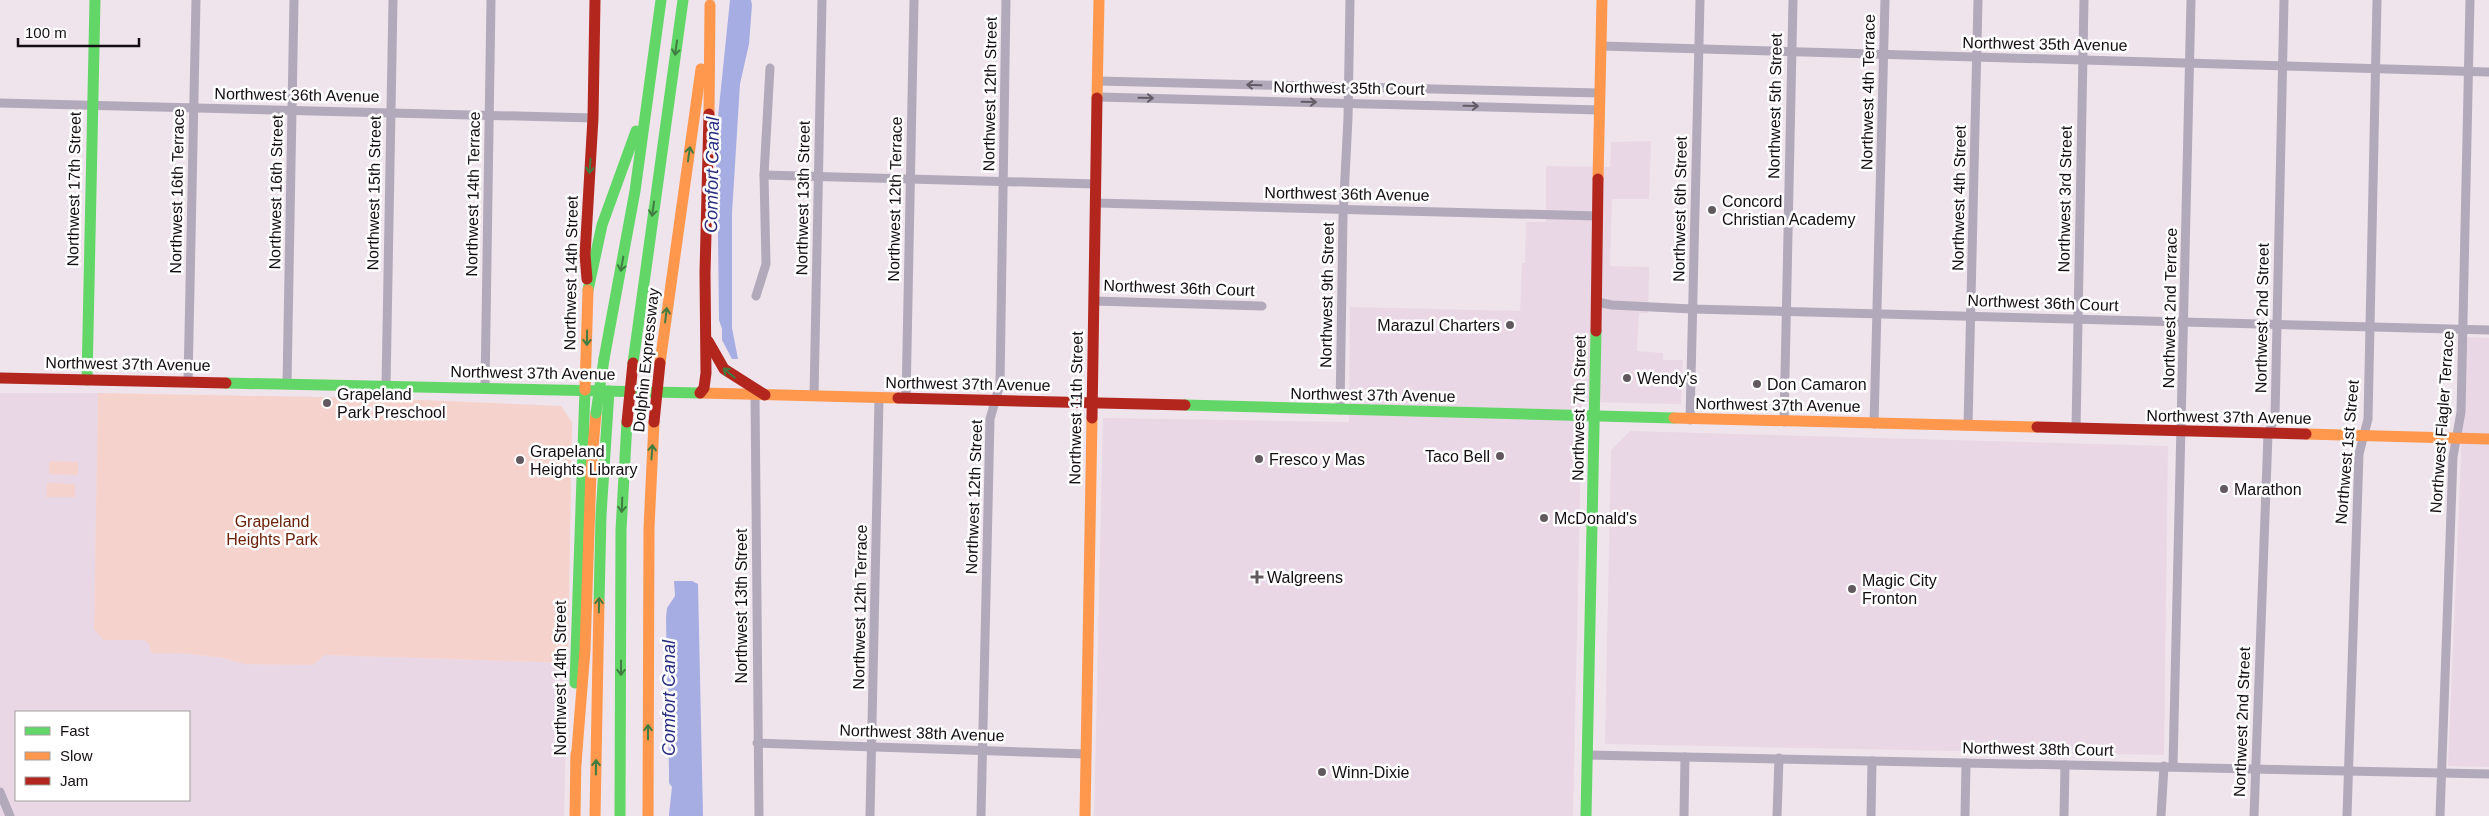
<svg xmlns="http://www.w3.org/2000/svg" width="2489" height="816" font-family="Arial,sans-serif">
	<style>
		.built { fill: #ead7e5; fill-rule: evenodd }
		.green { fill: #f5d2cc }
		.water { fill: #a6ade3 }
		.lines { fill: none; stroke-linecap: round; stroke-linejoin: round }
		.street { stroke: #b2a9ba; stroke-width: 9 }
		.fast { stroke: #63d668; stroke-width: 11 }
		.slow { stroke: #ff974d; stroke-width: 11 }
		.jam { stroke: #b3261e; stroke-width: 11 }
		.fast-bridge { stroke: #63d668; stroke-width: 11 }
		.jam-bridge { stroke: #b3261e; stroke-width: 11 }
		.oneway { stroke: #3f7c41 }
		.oneway2 { stroke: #635c66 }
		.poi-dot { fill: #61595e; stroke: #fff; stroke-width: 2 }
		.labels { text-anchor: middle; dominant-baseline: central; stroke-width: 5; stroke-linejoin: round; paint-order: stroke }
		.street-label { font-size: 16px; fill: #140e12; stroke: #fff }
		.poi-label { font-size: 16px; fill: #140e12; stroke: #fff; text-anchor: start }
		.park-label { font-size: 16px; fill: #6b2007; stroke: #fff }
		.water-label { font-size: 18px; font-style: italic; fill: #282d81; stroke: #fff }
	</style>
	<rect width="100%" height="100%" fill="#efe4ec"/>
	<g class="built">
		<polygon points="1651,141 1649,199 1612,199 1610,266 1649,267 1648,313 1639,313 1637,351 1663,353 1663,360 1683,360 1681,404 1582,402 1573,816 1094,816 1103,418 1349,422 1350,307 1520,311 1522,263 1525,263 1526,222 1546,222 1546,166 1610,167 1611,142"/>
		<polygon points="2466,337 2489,338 2489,767 2448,766"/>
		<path d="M 0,393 L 98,393 L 94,629 L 103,640 L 146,640 L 149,644 L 151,653 L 180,653 L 224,658 L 244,664 L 313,665 L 324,655 L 568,663 L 564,816 L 0,816 ZM 16,712 L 189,712 L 189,800 L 16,800 Z"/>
		<polygon points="1630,431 2168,446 2164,755 1605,744 1611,450"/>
	</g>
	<g class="green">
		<polygon points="98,393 371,398 561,406 572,422 568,663 324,655 313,665 244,664 224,658 180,653 151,653 149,644 145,640 103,640 94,629"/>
		<polygon points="49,461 78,462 78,475 49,474"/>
		<polygon points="47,483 75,484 75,497 46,497"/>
	</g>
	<g class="water">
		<polygon points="730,0 751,0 752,5 749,44 740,84 732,213 732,328 738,359 732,359 722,340 722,329 719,320 718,234 718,227 714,225 718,117"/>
		<polygon points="674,581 692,581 698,584 703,816 669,816 669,814 672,787 669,783 669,772 666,618 667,608 675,596"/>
	</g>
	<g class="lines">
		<g class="street">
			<polyline points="1601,46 2489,72"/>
			<polyline points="1098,81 1600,93"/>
			<polyline points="1098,97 1600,110"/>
			<polyline points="0,103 593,118"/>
			<polyline points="764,175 1096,184"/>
			<polyline points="1096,203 1598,216"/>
			<polyline points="756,296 766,264 764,175 770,68"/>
			<polyline points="1094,301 1262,306"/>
			<polyline points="1597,302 1612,305 1692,309 2489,330"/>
			<polyline points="188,382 196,0"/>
			<polyline points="287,384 294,0"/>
			<polyline points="386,386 393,0"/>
			<polyline points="485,388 491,0"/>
			<polyline points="755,395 759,816"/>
			<polyline points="814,396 822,0"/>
			<polyline points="906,399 914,0"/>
			<polyline points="1340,410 1343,217 1348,118 1350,0"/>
			<polyline points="1690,420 1700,0"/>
			<polyline points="1784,422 1793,0"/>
			<polyline points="1874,424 1885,0"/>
			<polyline points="1968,426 1978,0"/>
			<polyline points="2076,429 2084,0"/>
			<polyline points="757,743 1086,754"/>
			<polyline points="1587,755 2489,774"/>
			<polyline points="2173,766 2191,0"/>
			<polyline points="0,792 10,816"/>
			<polyline points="870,816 879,399"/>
			<polyline points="981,816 990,419 1000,384 1006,0"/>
			<polyline points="1684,816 1685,757"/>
			<polyline points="1777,816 1779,758"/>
			<polyline points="1871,816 1872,761"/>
			<polyline points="1965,816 1966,763"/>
			<polyline points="2064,816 2065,765"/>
			<polyline points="2161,816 2164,766"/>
			<polyline points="2254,816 2268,434 2275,417 2284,0"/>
			<polyline points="2347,816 2359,454 2368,419 2377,0"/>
			<polyline points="2440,816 2453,457 2461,412 2470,0"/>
		</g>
		<g class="fast">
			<polyline points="588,290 602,225 636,131"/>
			<polyline points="604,359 635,191 661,0"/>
			<polyline points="633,363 683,0"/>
			<polyline points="87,380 95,0"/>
			<polyline points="226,383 700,393"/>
			<polyline points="1185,405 1674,418"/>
			<polyline points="599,603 601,515 609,391"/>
			<polyline points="575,683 585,390"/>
			<polyline points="620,816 621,530 627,422"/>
			<polyline points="1586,816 1596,331"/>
		</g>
		<g class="slow">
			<polyline points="1097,98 1099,0"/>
			<polyline points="709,114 710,5"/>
			<polyline points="1598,179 1602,0"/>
			<polyline points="660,363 701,69"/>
			<polyline points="585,390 588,290"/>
			<polyline points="700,393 898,398"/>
			<polyline points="1674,418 2037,427"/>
			<polyline points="2306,434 2489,439"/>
			<polyline points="576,763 585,650 591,471 596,413"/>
			<polyline points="575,816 576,754"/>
			<polyline points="595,816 599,603"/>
			<polyline points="648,816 649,528 654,422"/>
			<polyline points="1085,816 1092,418"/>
		</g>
		<g class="jam">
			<polyline points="587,279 585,255 593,118 595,0"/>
			<polyline points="1596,331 1598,179"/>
			<polyline points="708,341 724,369 765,395"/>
			<polyline points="0,378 226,383"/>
			<polyline points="700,393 704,388 706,373 705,273 709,114"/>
			<polyline points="898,398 1185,405"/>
			<polyline points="1092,418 1097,98"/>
			<polyline points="2037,427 2306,434"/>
		</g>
		<polyline class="fast-bridge" points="596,413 604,359"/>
		<g class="jam-bridge">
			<polyline points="627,422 633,363"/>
			<polyline points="654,422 660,363"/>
		</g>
	</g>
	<defs><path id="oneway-shaft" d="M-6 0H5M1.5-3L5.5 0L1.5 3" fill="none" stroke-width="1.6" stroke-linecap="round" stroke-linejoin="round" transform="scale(1.25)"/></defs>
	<g class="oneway">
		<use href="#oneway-shaft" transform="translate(676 48) rotate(98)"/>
		<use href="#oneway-shaft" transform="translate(689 154) rotate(-82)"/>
		<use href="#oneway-shaft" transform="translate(590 166) rotate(94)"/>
		<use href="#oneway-shaft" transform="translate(653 209) rotate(98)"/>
		<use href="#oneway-shaft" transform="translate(622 264) rotate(100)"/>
		<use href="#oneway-shaft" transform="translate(666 315) rotate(-83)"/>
		<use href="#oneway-shaft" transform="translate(587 338) rotate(91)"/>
		<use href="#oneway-shaft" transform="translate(729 373) rotate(-140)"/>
		<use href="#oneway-shaft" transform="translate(652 452) rotate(-86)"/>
		<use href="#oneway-shaft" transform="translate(622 505) rotate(92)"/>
		<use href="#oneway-shaft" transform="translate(599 605) rotate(-89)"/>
		<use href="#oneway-shaft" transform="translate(621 668) rotate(90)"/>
		<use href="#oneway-shaft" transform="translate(648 732) rotate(-90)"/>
		<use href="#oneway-shaft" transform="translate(596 767) rotate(-89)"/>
	</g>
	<g class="oneway2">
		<use href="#oneway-shaft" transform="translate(1254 85) rotate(-178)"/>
		<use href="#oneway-shaft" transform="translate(1146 98) rotate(1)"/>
		<use href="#oneway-shaft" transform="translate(1309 102) rotate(1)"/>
		<use href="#oneway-shaft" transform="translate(1471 106) rotate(1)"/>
	</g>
	<g class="poi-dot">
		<circle cx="1712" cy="210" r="5"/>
		<circle cx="1510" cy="325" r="5"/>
		<circle cx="1627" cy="378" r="5"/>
		<circle cx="1757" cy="384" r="5"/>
		<circle cx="327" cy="403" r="5"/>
		<circle cx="1500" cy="456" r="5"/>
		<circle cx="1259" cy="459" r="5"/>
		<circle cx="520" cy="460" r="5"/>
		<circle cx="2224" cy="489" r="5"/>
		<circle cx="1544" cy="518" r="5"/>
		<path d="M1254.5 569.5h5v5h5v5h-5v5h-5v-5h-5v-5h5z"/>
		<circle cx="1852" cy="589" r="5"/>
		<circle cx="1322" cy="772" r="5"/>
	</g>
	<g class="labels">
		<g class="street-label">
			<text transform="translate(2045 44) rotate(1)">Northwest 35th Avenue</text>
			<text transform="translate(1349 88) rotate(1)">Northwest 35th Court</text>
			<text transform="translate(1868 92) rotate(-89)">Northwest 4th Terrace</text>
			<text transform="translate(990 94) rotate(-89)">Northwest 12th Street</text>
			<text transform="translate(297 95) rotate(1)">Northwest 36th Avenue</text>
			<text transform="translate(1775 106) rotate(-89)">Northwest 5th Street</text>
			<text transform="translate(74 189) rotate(-89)">Northwest 17th Street</text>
			<text transform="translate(177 191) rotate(-89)">Northwest 16th Terrace</text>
			<text transform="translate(276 192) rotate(-89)">Northwest 16th Street</text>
			<text transform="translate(374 193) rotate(-89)">Northwest 15th Street</text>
			<text transform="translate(473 194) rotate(-89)">Northwest 14th Terrace</text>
			<text transform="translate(1347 194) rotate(1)">Northwest 36th Avenue</text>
			<text transform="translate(803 198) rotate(-89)">Northwest 13th Street</text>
			<text transform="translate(1959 198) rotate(-89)">Northwest 4th Street</text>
			<text transform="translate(895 199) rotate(-89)">Northwest 12th Terrace</text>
			<text transform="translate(2065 199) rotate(-89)">Northwest 3rd Street</text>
			<text transform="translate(1680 209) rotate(-89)">Northwest 6th Street</text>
			<text transform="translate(571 273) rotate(-89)">Northwest 14th Street</text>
			<text transform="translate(1179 288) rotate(2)">Northwest 36th Court</text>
			<text transform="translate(1327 295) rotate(-89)">Northwest 9th Street</text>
			<text transform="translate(2043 303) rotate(2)">Northwest 36th Court</text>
			<text transform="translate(2170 308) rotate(-89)">Northwest 2nd Terrace</text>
			<text transform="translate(2262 318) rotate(-89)">Northwest 2nd Street</text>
			<text transform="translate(646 360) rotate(-84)">Dolphin Expressway</text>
			<text transform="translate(128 364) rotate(1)">Northwest 37th Avenue</text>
			<text transform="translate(533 373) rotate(1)">Northwest 37th Avenue</text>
			<text transform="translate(968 384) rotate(1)">Northwest 37th Avenue</text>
			<text transform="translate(1373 395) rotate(1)">Northwest 37th Avenue</text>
			<text transform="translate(1778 405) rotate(1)">Northwest 37th Avenue</text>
			<text transform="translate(1076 408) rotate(-89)">Northwest 11th Street</text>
			<text transform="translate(1579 408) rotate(-89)">Northwest 7th Street</text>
			<text transform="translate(2229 417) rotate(1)">Northwest 37th Avenue</text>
			<text transform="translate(2442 422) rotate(-86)">Northwest Flagler Terrace</text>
			<text transform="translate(2347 452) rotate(-85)">Northwest 1st Street</text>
			<text transform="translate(974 497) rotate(-88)">Northwest 12th Street</text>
			<text transform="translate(741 606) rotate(-90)">Northwest 13th Street</text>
			<text transform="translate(860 607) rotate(-89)">Northwest 12th Terrace</text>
			<text transform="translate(560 678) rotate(-90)">Northwest 14th Street</text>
			<text transform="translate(2242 722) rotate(-88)">Northwest 2nd Street</text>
			<text transform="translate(922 733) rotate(2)">Northwest 38th Avenue</text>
			<text transform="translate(2038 749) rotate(1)">Northwest 38th Court</text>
		</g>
		<g class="poi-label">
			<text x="1722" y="201">Concord<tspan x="1722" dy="18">Christian Academy</tspan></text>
			<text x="1500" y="325" text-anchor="end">Marazul Charters</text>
			<text x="1637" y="378">Wendy's</text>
			<text x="1767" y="384">Don Camaron</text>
			<text x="337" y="394">Grapeland<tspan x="337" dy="18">Park Preschool</tspan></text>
			<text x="530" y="451">Grapeland<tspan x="530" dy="18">Heights Library</tspan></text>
			<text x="1490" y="456" text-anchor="end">Taco Bell</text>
			<text x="1269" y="459">Fresco y Mas</text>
			<text x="2234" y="489">Marathon</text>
			<text x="1554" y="518">McDonald's</text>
			<text x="1267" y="577">Walgreens</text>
			<text x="1862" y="580">Magic City<tspan x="1862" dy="18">Fronton</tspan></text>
			<text x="1332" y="772">Winn-Dixie</text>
		</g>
		<g class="park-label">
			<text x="272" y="521">Grapeland<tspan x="272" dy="18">Heights Park</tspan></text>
		</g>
		<g class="water-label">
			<text transform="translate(712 175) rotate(-89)">Comfort Canal</text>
			<text transform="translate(669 698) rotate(-90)">Comfort Canal</text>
		</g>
	</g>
	<rect x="15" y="711" width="175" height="90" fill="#ffffff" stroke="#a19fa0"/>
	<rect x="25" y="727" width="25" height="8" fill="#63d668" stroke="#a19fa0"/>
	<text x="60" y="736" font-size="15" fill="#140e12">Fast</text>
	<rect x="25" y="752" width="25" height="8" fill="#ff974d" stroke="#a19fa0"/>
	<text x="60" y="761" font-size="15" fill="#140e12">Slow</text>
	<rect x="25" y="777" width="25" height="8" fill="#b3261e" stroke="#a19fa0"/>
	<text x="60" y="786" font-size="15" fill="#140e12">Jam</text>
	<path d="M18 38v8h121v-8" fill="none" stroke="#140e12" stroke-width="2.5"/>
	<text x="25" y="38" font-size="15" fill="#140e12" stroke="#ffffff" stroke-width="4" paint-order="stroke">100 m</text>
</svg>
